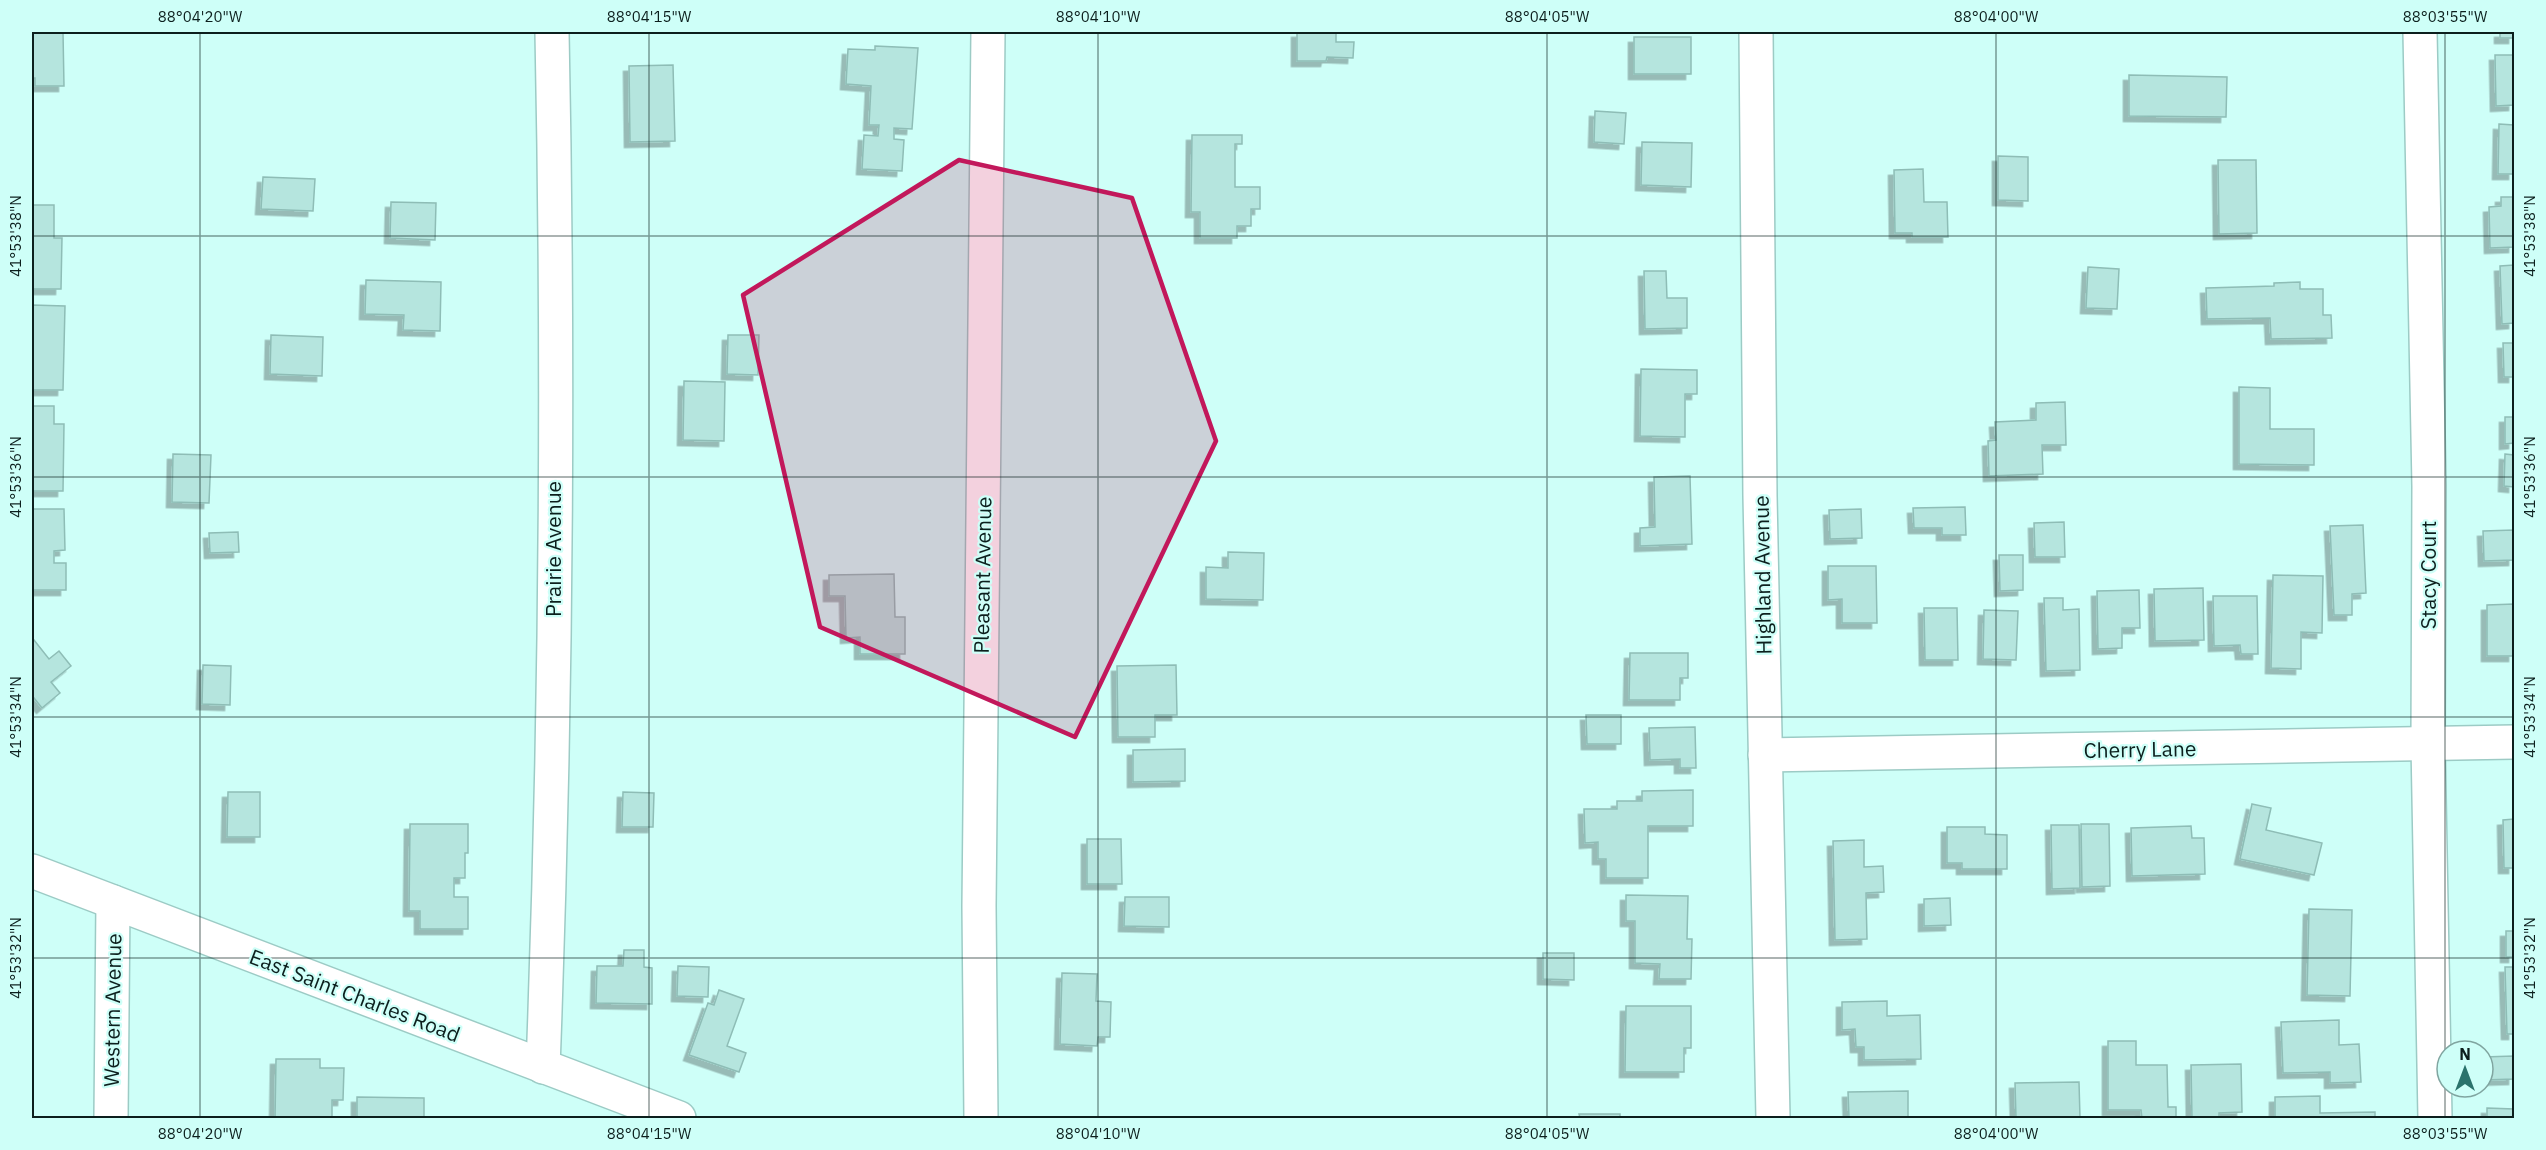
<svg xmlns="http://www.w3.org/2000/svg" width="2546" height="1150" font-family="'IBM Plex Sans',sans-serif">
	<style>
		.building { fill: #b5e5de; stroke: #8ebdb6; stroke-width: 1.5; filter: url(#shadow) }
		.lines { fill: none; stroke-linecap: round; stroke-linejoin: round }
		.minor-casing { stroke: #9ccbc5; stroke-width: 36 }
		.minor { stroke: #fff; stroke-width: 33 }
		.marked { fill: #c2185b; fill-opacity: 0.2; stroke: #c2185b; stroke-width: 4.5; stroke-linejoin: round }
		.ticks { fill: none; stroke: #0c1f1d; stroke-width: 1.5; stroke-opacity: 0.45 }
		.labels { text-anchor: middle; dominant-baseline: central; stroke-width: 4.5; stroke-linejoin: round; paint-order: stroke }
		.street-label { font-size: 21px; fill: #0c1f1d; stroke: #cefff8 }
		.neatline { fill: none; stroke: #0c1f1d; stroke-width: 2 }
		.ticks-label { font-size: 15px; text-anchor: middle; fill: #0c1f1d }
	</style>
	<defs>
		<filter id="shadow"><feDropShadow dx="-5.5" dy="5.5" stdDeviation="0" flood-color="#0004"/></filter>
	</defs>
	<rect width="100%" height="100%" fill="#cefff8"/>
	<g class="building">
		<polygon points="32,32 63,32 64,86 35,86 35,78 32,78"/>
		<polygon points="1297,32 1336,32 1336,42 1354,42 1353,58 1327,57 1326,61 1297,61"/>
		<rect x="2500" y="32" width="14" height="6"/>
		<rect x="1634" y="37" width="57" height="37"/>
		<polygon points="875,46 918,48 912,129 894,128 894,139 904,140 902,171 862,169 864,135 878,136 879,125 869,125 871,86 846,84 848,49 875,50"/>
		<polygon points="2495,55 2514,55 2514,105 2496,106"/>
		<polygon points="673,65 675,141 630,142 629,66"/>
		<polygon points="2129,75 2227,77 2226,117 2129,116"/>
		<polygon points="1595,111 1626,113 1624,144 1594,142"/>
		<polygon points="2499,124 2514,125 2514,174 2498,174"/>
		<polygon points="1192,135 1242,135 1242,144 1235,144 1235,187 1260,187 1260,209 1251,209 1251,226 1237,226 1237,238 1200,238 1200,212 1191,212"/>
		<polygon points="1642,142 1692,143 1691,187 1641,185"/>
		<polygon points="1998,156 2028,157 2028,201 1998,200"/>
		<polygon points="2218,160 2256,160 2257,233 2219,234"/>
		<polygon points="1923,169 1924,202 1947,202 1948,237 1912,237 1912,233 1895,233 1894,170"/>
		<polygon points="263,177 315,179 313,211 261,209"/>
		<polygon points="2501,197 2514,197 2514,247 2490,248 2489,207 2501,206"/>
		<polygon points="391,202 436,203 435,240 390,238"/>
		<polygon points="32,205 54,205 54,238 62,238 61,289 32,289"/>
		<polygon points="2514,265 2514,323 2502,324 2500,266"/>
		<polygon points="2088,267 2119,269 2117,309 2086,308"/>
		<polygon points="1644,271 1666,271 1667,298 1687,298 1687,328 1645,329"/>
		<polygon points="366,280 441,282 440,331 403,330 404,315 365,314"/>
		<polygon points="2300,282 2300,289 2323,289 2323,315 2331,315 2332,338 2271,339 2270,318 2207,319 2206,288 2274,286 2274,283"/>
		<polygon points="32,305 65,306 63,390 32,390"/>
		<polygon points="271,335 323,337 322,376 270,374"/>
		<polygon points="728,335 759,335 758,375 727,374"/>
		<polygon points="2503,343 2514,343 2514,377 2504,377"/>
		<polygon points="1641,369 1697,370 1697,394 1685,394 1685,437 1640,436"/>
		<polygon points="684,381 725,382 724,441 683,440"/>
		<polygon points="2239,387 2270,388 2270,429 2314,429 2314,465 2239,464"/>
		<polygon points="2065,402 2066,445 2042,445 2043,474 1989,476 1988,441 1996,440 1995,422 2036,420 2036,403"/>
		<polygon points="32,406 54,406 54,424 64,424 63,491 32,491"/>
		<polygon points="2505,417 2514,417 2514,443 2505,444"/>
		<polygon points="173,454 211,455 209,503 172,502"/>
		<polygon points="2505,454 2514,455 2514,487 2504,486"/>
		<polygon points="1690,476 1692,544 1640,546 1640,528 1655,527 1654,477"/>
		<polygon points="1965,507 1966,535 1942,535 1942,528 1914,528 1913,508"/>
		<polygon points="32,509 64,509 65,550 54,551 54,563 66,563 66,590 33,590"/>
		<polygon points="1861,509 1862,538 1830,539 1829,510"/>
		<polygon points="2064,522 2065,557 2035,557 2034,523"/>
		<polygon points="2363,525 2366,593 2352,594 2352,615 2334,615 2330,526"/>
		<polygon points="2514,530 2514,560 2484,561 2483,531"/>
		<polygon points="238,532 239,552 210,553 209,533"/>
		<polygon points="1228,552 1264,553 1263,600 1206,599 1206,567 1228,568"/>
		<polygon points="1999,555 2023,555 2023,590 2000,591"/>
		<polygon points="1828,566 1876,566 1877,623 1842,623 1842,599 1828,600"/>
		<polygon points="894,574 895,617 905,617 905,654 860,654 860,637 846,638 845,596 829,596 829,575"/>
		<polygon points="2273,575 2323,576 2322,633 2301,632 2301,669 2271,668"/>
		<polygon points="2203,588 2204,640 2155,641 2154,589"/>
		<polygon points="2139,590 2140,628 2122,628 2122,648 2098,649 2097,591"/>
		<polygon points="2213,596 2257,596 2258,654 2241,654 2240,645 2214,646"/>
		<polygon points="2044,598 2063,598 2063,610 2079,609 2080,670 2046,671"/>
		<polygon points="2514,604 2514,656 2487,656 2487,605"/>
		<polygon points="1924,608 1957,608 1958,660 1925,660"/>
		<polygon points="1984,610 2018,611 2016,660 1983,659"/>
		<polygon points="34,640 49,659 59,651 71,666 51,682 60,693 42,708 34,698 32,699 32,641"/>
		<polygon points="1630,653 1688,653 1688,678 1680,678 1680,700 1629,700"/>
		<polygon points="203,665 231,666 230,705 202,704"/>
		<polygon points="1176,665 1177,715 1155,715 1155,737 1118,737 1117,666"/>
		<polygon points="1586,715 1621,715 1621,744 1587,744"/>
		<polygon points="1695,727 1696,768 1680,768 1680,759 1650,760 1649,728"/>
		<polygon points="1185,749 1185,781 1133,782 1133,750"/>
		<polygon points="1693,790 1693,826 1648,826 1648,878 1606,878 1606,859 1598,859 1598,842 1585,843 1584,809 1617,809 1617,801 1642,801 1642,791"/>
		<polygon points="228,792 260,792 260,837 227,837"/>
		<polygon points="623,792 654,793 653,827 622,827"/>
		<polygon points="2252,804 2271,808 2266,830 2322,843 2314,875 2240,859"/>
		<polygon points="2514,819 2514,868 2504,868 2503,820"/>
		<polygon points="410,824 468,824 468,853 465,853 465,878 454,878 454,897 468,897 468,929 420,929 420,911 409,911"/>
		<polygon points="2081,824 2109,824 2110,886 2082,887"/>
		<polygon points="2051,825 2079,825 2080,888 2052,889"/>
		<polygon points="2191,826 2192,838 2204,838 2205,874 2132,876 2131,828"/>
		<polygon points="1947,827 1985,827 1985,834 2007,835 2007,869 1962,869 1962,863 1947,863"/>
		<polygon points="1087,839 1121,839 1122,884 1087,884"/>
		<polygon points="1864,840 1864,867 1883,866 1884,892 1866,893 1867,939 1835,940 1833,841"/>
		<polygon points="1626,895 1688,896 1687,939 1692,939 1691,979 1659,979 1660,964 1635,963 1635,921 1626,921"/>
		<polygon points="1125,897 1169,897 1169,927 1124,926"/>
		<polygon points="1950,898 1951,925 1924,926 1924,899"/>
		<polygon points="2309,909 2352,910 2350,996 2307,995"/>
		<rect x="2506" y="931" width="8" height="26"/>
		<polygon points="624,950 644,950 644,967 652,968 652,1004 596,1003 597,966 623,966"/>
		<polygon points="1543,953 1574,953 1574,980 1543,979"/>
		<polygon points="678,966 709,967 708,997 677,996"/>
		<polygon points="2505,967 2514,967 2514,1034 2507,1034"/>
		<polygon points="1062,973 1097,974 1096,1001 1111,1002 1110,1037 1098,1037 1097,1046 1060,1044"/>
		<polygon points="719,990 744,999 727,1046 746,1053 739,1072 689,1055 708,1003 714,1005"/>
		<polygon points="1887,1001 1887,1016 1920,1015 1921,1059 1864,1060 1864,1047 1856,1047 1855,1029 1842,1030 1842,1002"/>
		<polygon points="1626,1006 1691,1006 1691,1048 1684,1048 1684,1072 1625,1072"/>
		<polygon points="2339,1020 2339,1045 2359,1044 2361,1082 2330,1083 2330,1072 2283,1073 2281,1022"/>
		<polygon points="2108,1041 2136,1041 2136,1065 2167,1065 2168,1107 2176,1107 2176,1118 2142,1118 2141,1110 2108,1110"/>
		<polygon points="2514,1056 2514,1079 2483,1080 2483,1057"/>
		<polygon points="276,1059 320,1059 320,1068 344,1068 343,1100 332,1100 332,1118 275,1118"/>
		<polygon points="2241,1064 2242,1112 2219,1113 2219,1118 2192,1118 2191,1065"/>
		<polygon points="2079,1082 2080,1118 2016,1118 2015,1083"/>
		<polygon points="1908,1091 1908,1118 1849,1118 1848,1092"/>
		<polygon points="2320,1096 2320,1113 2375,1112 2375,1118 2275,1118 2275,1097"/>
		<polygon points="357,1097 424,1098 424,1118 357,1118"/>
		<polygon points="2487,1108 2514,1109 2514,1118 2487,1118"/>
		<polygon points="1579,1114 1620,1114 1620,1118 1580,1118"/>
	</g>
	<g class="lines">
		<g class="minor-casing">
			<g id="minor">
				<polyline points="1756,32 1760,496 1773,1118"/>
				<polyline points="2420,32 2429,486 2428,744 2435,1118"/>
				<polyline points="1765,755 2514,742"/>
				<polyline points="32,871 679,1118"/>
				<path d="M 543,1067 C 556,722 559,376 552,32"/>
				<polyline points="111,1118 113,902"/>
				<polyline points="981,1118 979,906 988,32"/>
			</g>
		</g>
		<use href="#minor" class="minor"/>
	</g>
	<path class="marked" d="M 959,160 L 1132,198 L 1216,441 L 1075,737 L 820,627 L 743,295 Z"/>
	<path class="ticks" d="M 200,32 L 200,1118M 649,32 L 649,1118M 1098,32 L 1098,1118M 1547,32 L 1547,1118M 1996,32 L 1996,1118M 2445,32 L 2445,1118M 32,236 L 2514,236M 32,477 L 2514,477M 32,717 L 2514,717M 32,958 L 2514,958"/>
	<g class="labels">
		<g class="street-label">
			<text transform="translate(553 549) rotate(-90)">Prairie Avenue</text>
			<text transform="translate(982 575) rotate(-89)">Pleasant Avenue</text>
			<text transform="translate(1762 575) rotate(-91)">Highland Avenue</text>
			<text transform="translate(2428 575) rotate(-90)">Stacy Court</text>
			<text transform="translate(2140 749) rotate(-1)">Cherry Lane</text>
			<text transform="translate(355 995) rotate(21)">East Saint Charles Road</text>
			<text transform="translate(112 1010) rotate(-89)">Western Avenue</text>
		</g>
	</g>
	<rect width="2546" height="1150" fill="none" stroke="#cefff8" stroke-width="66"/>
	<g transform="translate(2465 1069)"><circle r="28" fill="#cefff8" stroke="#80a5a0" stroke-width="1.5"/>
	<path d="M0-4.5L10 22L0 15L-10 22Z" fill="#2b736c"/>
	<text y="-9" font-size="16" font-weight="bold" text-anchor="middle" fill="#0c1f1d">N</text>
	</g>
	<rect x="33" y="33" width="2480" height="1084" class="neatline"/>
	<g class="ticks-label">
		<text x="200" y="22">88°04'20"W</text>
		<text x="649" y="22">88°04'15"W</text>
		<text x="1098" y="22">88°04'10"W</text>
		<text x="1547" y="22">88°04'05"W</text>
		<text x="1996" y="22">88°04'00"W</text>
		<text x="2445" y="22">88°03'55"W</text>
		<text transform="translate(16 236) rotate(-90)" y="5">41°53'38"N</text>
		<text transform="translate(2530 236) rotate(-90)" y="5">41°53'38"N</text>
		<text transform="translate(16 477) rotate(-90)" y="5">41°53'36"N</text>
		<text transform="translate(2530 477) rotate(-90)" y="5">41°53'36"N</text>
		<text transform="translate(16 717) rotate(-90)" y="5">41°53'34"N</text>
		<text transform="translate(2530 717) rotate(-90)" y="5">41°53'34"N</text>
		<text transform="translate(16 958) rotate(-90)" y="5">41°53'32"N</text>
		<text transform="translate(2530 958) rotate(-90)" y="5">41°53'32"N</text>
		<text x="200" y="1139">88°04'20"W</text>
		<text x="649" y="1139">88°04'15"W</text>
		<text x="1098" y="1139">88°04'10"W</text>
		<text x="1547" y="1139">88°04'05"W</text>
		<text x="1996" y="1139">88°04'00"W</text>
		<text x="2445" y="1139">88°03'55"W</text>
	</g>
</svg>
